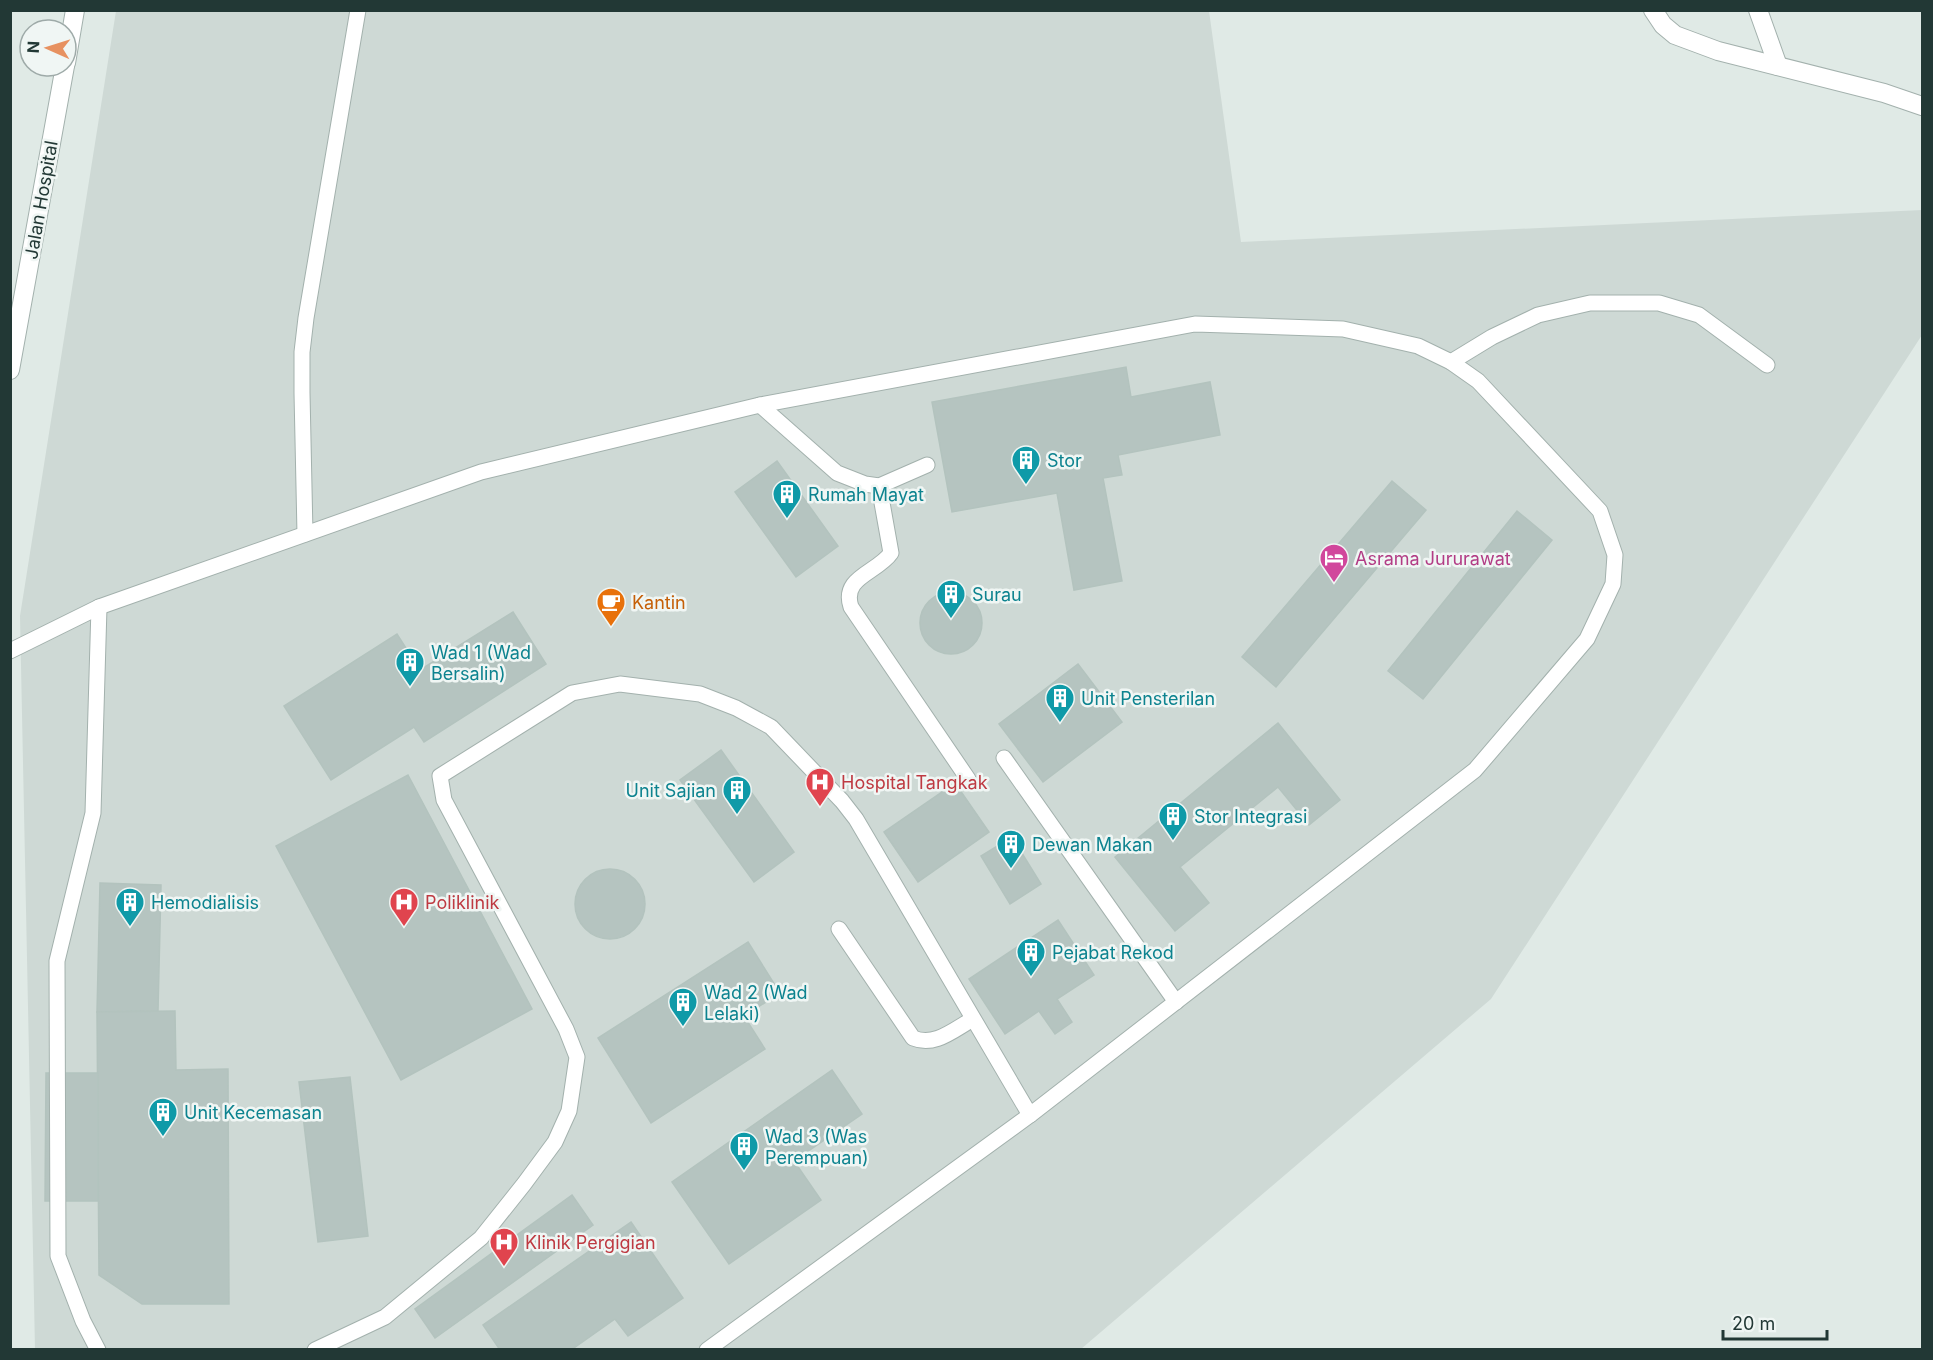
<svg xmlns="http://www.w3.org/2000/svg" width="1933" height="1360" font-family="Inter,sans-serif">
	<style>
		.built { fill: #ced9d5 }
		.building { fill: #b5c4c0; stroke: #b3c3be; stroke-width: 1.5 }
		.lines { fill: none; stroke-linecap: round; stroke-linejoin: round }
		.service-casing { stroke: #a3b1ad; stroke-width: 17 }
		.minor-casing { stroke: #a3b1ad; stroke-width: 20 }
		.tertiary-casing { stroke: #a3b1ad; stroke-width: 20 }
		.service { stroke: #fff; stroke-width: 15 }
		.minor { stroke: #fff; stroke-width: 18 }
		.tertiary { stroke: #fff; stroke-width: 18 }
		.labels { text-anchor: middle; dominant-baseline: central; stroke-width: 5; stroke-linejoin: round; paint-order: stroke }
		.street-label { font-size: 18px; fill: #223835; stroke: #f0f6f4 }
		.culture-label { font-size: 18px; fill: #0d838f; stroke: #f0f6f4; text-anchor: start }
		.hotel-label { font-size: 18px; fill: #b23c85; stroke: #f0f6f4; text-anchor: start }
		.food-label { font-size: 18px; fill: #c56008; stroke: #f0f6f4; text-anchor: start }
		.health-label { font-size: 18px; fill: #be3a42; stroke: #f0f6f4; text-anchor: start }
	</style>
	<rect width="100%" height="100%" fill="#e0eae6"/>
	<polygon class="built" points="116,11 1209,11 1241,242 1922,210 1922,335 1491,999 1081,1349 35,1349 20,616"/>
	<g class="building">
		<polygon points="1126,367 1131,397 1210,382 1220,435 1118,455 1122,475 1103,478 1122,581 1074,590 1057,493 952,512 932,402"/>
		<polygon points="777,461 838,546 796,577 735,492"/>
		<polygon points="1392,481 1426,510 1276,687 1242,657"/>
		<polygon points="1517,511 1552,540 1423,699 1388,671"/>
		<circle cx="951" cy="623" r="31"/>
		<polygon points="513,612 546,664 424,742 414,727 331,780 284,706 397,634 420,670"/>
		<polygon points="1078,664 1122,722 1043,782 999,724"/>
		<polygon points="1278,723 1340,800 1309,825 1278,787 1180,867 1209,903 1175,931 1115,857"/>
		<polygon points="721,750 794,852 754,882 680,780"/>
		<polygon points="408,775 532,1009 401,1080 276,846"/>
		<polygon points="955,783 989,832 918,882 884,832"/>
		<polygon points="1012,837 1041,884 1010,904 981,856"/>
		<circle cx="610" cy="904" r="35"/>
		<polygon points="100,883 161,885 158,1011 97,1012"/>
		<polygon points="1058,920 1094,975 1057,999 1072,1022 1055,1034 1039,1011 1005,1034 969,979"/>
		<polygon points="748,942 780,993 744,1016 765,1049 651,1123 598,1038"/>
		<polygon points="175,1011 176,1070 228,1069 229,1304 142,1304 99,1275 97,1012"/>
		<polygon points="832,1070 862,1114 794,1161 821,1200 729,1264 672,1182"/>
		<polygon points="46,1073 98,1073 98,1201 45,1201"/>
		<polygon points="350,1077 368,1236 318,1242 299,1082"/>
		<polygon points="572,1195 593,1225 435,1338 415,1309"/>
		<polygon points="631,1222 683,1298 628,1336 615,1319 571,1350 500,1350 483,1325"/>
	</g>
	<g class="lines">
		<g class="service-casing">
			<g id="service">
				<polyline points="1451,362 1492,337 1538,315 1590,303 1659,303 1699,315 1767,365"/>
				<polyline points="760,405 837,473 865,484 879,486 927,465"/>
				<path d="M 879,486 L 891,553 C 877,573 841,577 851,607 L 968,779"/>
				<polyline points="305,534 302,393 302,352 306,318 358,10"/>
				<polyline points="10,651 99,607 481,472 760,405 1195,324 1343,329 1418,346 1451,362 1478,381 1600,511 1615,555 1613,584 1587,639 1475,770 1030,1115 707,1350"/>
				<polyline points="1004,758 1176,1002"/>
				<path d="M 839,929 L 913,1038 C 935,1047 953,1030 973,1019"/>
				<polyline points="98,1350 83,1321 58,1256 57,961 93,813 99,607"/>
				<polyline points="315,1350 385,1317 481,1238 524,1184 555,1142 569,1111 577,1057 566,1029 444,800 440,776 572,693 620,684 700,694 736,708 771,727 842,801 856,819 1030,1115"/>
			</g>
		</g>
		<g class="minor-casing">
			<g id="minor">
				<polyline points="1653,10 1663,25 1675,35 1718,51 1884,93 1922,106"/>
				<polyline points="1758,10 1778,66"/>
			</g>
		</g>
		<g class="tertiary-casing">
			<g id="tertiary">
				<polyline points="66,63 75,10"/>
				<polyline points="10,370 65,66"/>
			</g>
		</g>
		<use href="#service" class="service"/>
		<use href="#minor" class="minor"/>
		<use href="#tertiary" class="tertiary"/>
	</g>
	<defs>
		<g id="building-pin" transform="scale(1.5)"><path d="M0 17L-7.5 6A9.5 9.5 0 1 1 7.5 6Z" fill="#0f9aa8" stroke="#f0f6f4"/><path d="M-4-6H4V6H1V3H-1V6H-4ZM-2.5-4.3h1.7v1.8h-1.7ZM.8-4.3h1.7v1.8H.8ZM-2.5-1h1.7V.8h-1.7ZM.8-1h1.7V.8H.8Z" fill="#fff"/></g>
		<g id="hotel-pin" transform="scale(1.5)"><path d="M0 17L-7.5 6A9.5 9.5 0 1 1 7.5 6Z" fill="#d1479c" stroke="#f0f6f4"/><path d="M-6-4.5h1.5V1H6V5H4.5V3h-9V5H-6ZM-4 0a1.8 1.8 0 1 1 3.6 0ZM.5 0V-2.5h3Q6-2.5 6 0Z" fill="#fff"/></g>
		<g id="cafe-pin" transform="scale(1.5)"><path d="M0 17L-7.5 6A9.5 9.5 0 1 1 7.5 6Z" fill="#e8710a" stroke="#f0f6f4"/><path d="M-5.5-4.5H6V0H3Q3 3.5 0 3.5H-2.5Q-5.5 3.5-5.5 0ZM3-3.2v2h1.7v-2ZM-6 4.5H4V6H-6Z" fill="#fff"/></g>
		<g id="hospital-pin" transform="scale(1.5)"><path d="M0 17L-7.5 6A9.5 9.5 0 1 1 7.5 6Z" fill="#e0444e" stroke="#f0f6f4"/><path d="M-5-5h3v3.5h4V-5h3V5h-3V1.5h-4V5h-3Z" fill="#fff"/></g>
	</defs>
	<g fill-rule="evenodd">
		<use href="#building-pin" x="1026" y="460"/>
		<use href="#building-pin" x="787" y="494"/>
		<use href="#hotel-pin" x="1334" y="558"/>
		<use href="#building-pin" x="951" y="594"/>
		<use href="#cafe-pin" x="611" y="602"/>
		<use href="#building-pin" x="410" y="662"/>
		<use href="#building-pin" x="1060" y="698"/>
		<use href="#hospital-pin" x="820" y="782"/>
		<use href="#building-pin" x="737" y="790"/>
		<use href="#building-pin" x="1173" y="816"/>
		<use href="#building-pin" x="1011" y="844"/>
		<use href="#building-pin" x="130" y="902"/>
		<use href="#hospital-pin" x="404" y="902"/>
		<use href="#building-pin" x="1031" y="952"/>
		<use href="#building-pin" x="683" y="1002"/>
		<use href="#building-pin" x="163" y="1112"/>
		<use href="#building-pin" x="744" y="1146"/>
		<use href="#hospital-pin" x="504" y="1242"/>
	</g>
	<g class="labels">
		<g class="street-label">
			<text transform="translate(41 200) rotate(-80)">Jalan Hospital</text>
		</g>
		<g class="culture-label">
			<text x="1047" y="460">Stor</text>
			<text x="808" y="494">Rumah Mayat</text>
			<text x="972" y="594">Surau</text>
			<text x="431" y="652">Wad 1 (Wad<tspan x="431" dy="21">Bersalin)</tspan></text>
			<text x="1081" y="698">Unit Pensterilan</text>
			<text x="716" y="790" text-anchor="end">Unit Sajian</text>
			<text x="1194" y="816">Stor Integrasi</text>
			<text x="1032" y="844">Dewan Makan</text>
			<text x="151" y="902">Hemodialisis</text>
			<text x="1052" y="952">Pejabat Rekod</text>
			<text x="704" y="992">Wad 2 (Wad<tspan x="704" dy="21">Lelaki)</tspan></text>
			<text x="184" y="1112">Unit Kecemasan</text>
			<text x="765" y="1136">Wad 3 (Was<tspan x="765" dy="21">Perempuan)</tspan></text>
		</g>
		<g class="hotel-label">
			<text x="1355" y="558">Asrama Jururawat</text>
		</g>
		<g class="food-label">
			<text x="632" y="602">Kantin</text>
		</g>
		<g class="health-label">
			<text x="841" y="782">Hospital Tangkak</text>
			<text x="425" y="902">Poliklinik</text>
			<text x="525" y="1242">Klinik Pergigian</text>
		</g>
	</g>
	<rect width="1933" height="1360" fill="none" stroke="#223835" stroke-width="24"/>
	<g transform="translate(48 48) rotate(273)"><circle r="28" fill="#f0f6f4" stroke="#9eaaa8" stroke-width="1.5"/>
	<path d="M0-4.5L10 22L0 15L-10 22Z" fill="#e79160"/>
	<text y="-9" font-size="16" font-weight="bold" text-anchor="middle" fill="#223835">N</text>
	</g>
	<path d="M1723 1330v9h104v-9" fill="none" stroke="#223835" stroke-width="3"/>
	<text x="1732" y="1330" font-size="18" fill="#223835" stroke="#f0f6f4" stroke-width="4.5" paint-order="stroke">20 m</text>
</svg>
